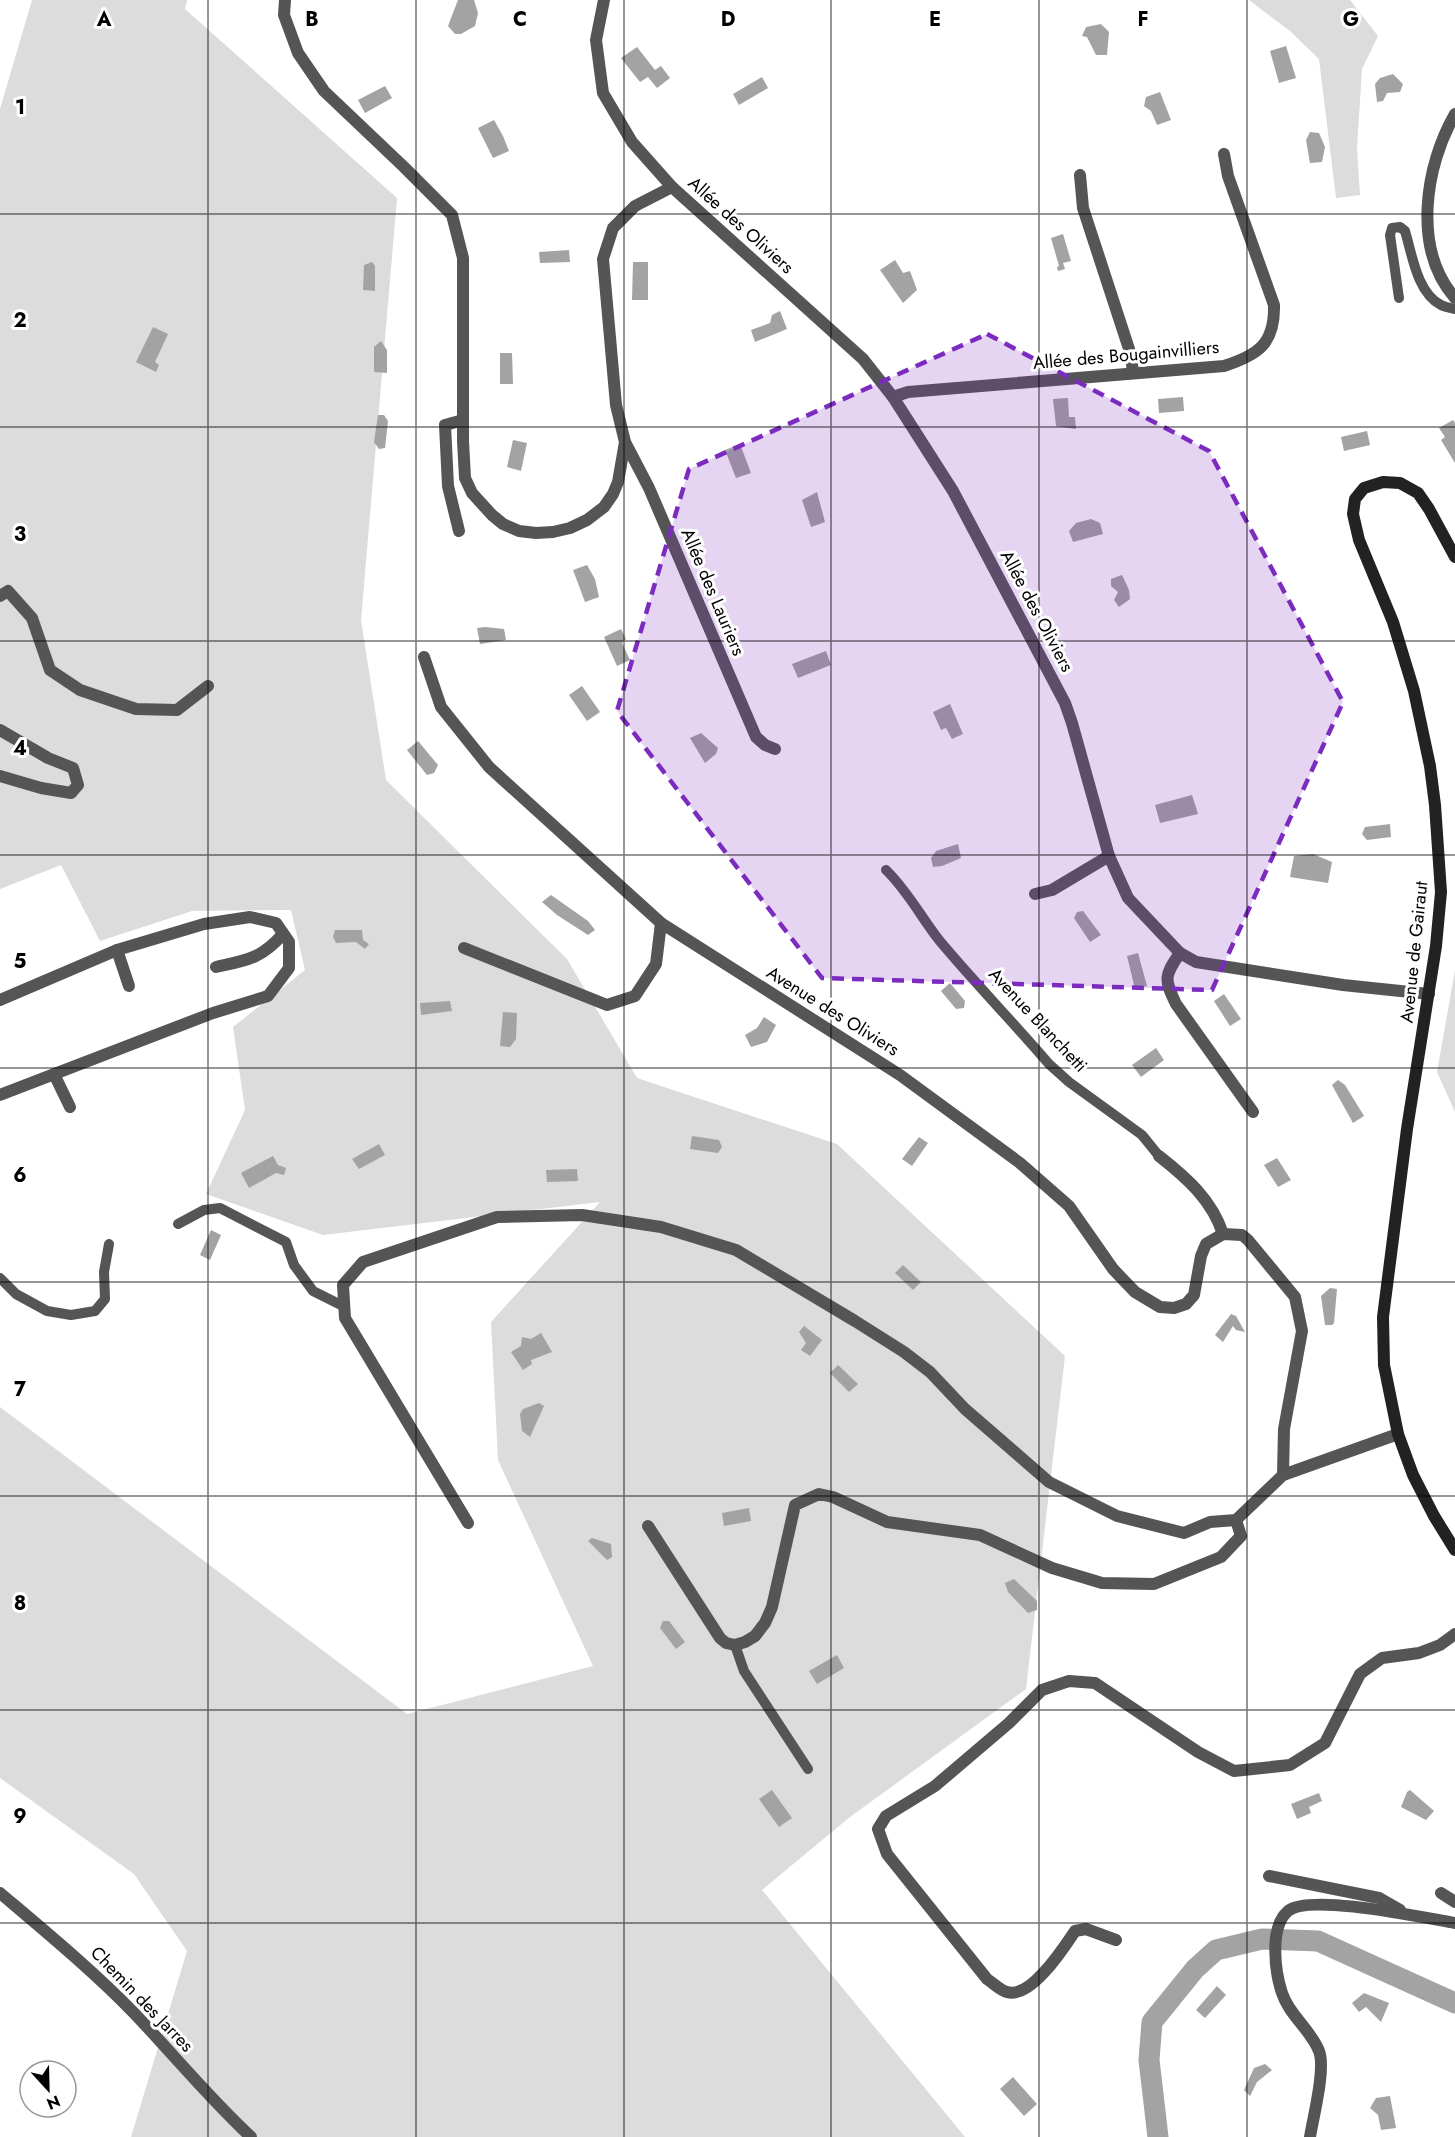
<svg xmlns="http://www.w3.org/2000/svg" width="1455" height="2137" font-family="Jost,sans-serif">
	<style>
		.green { fill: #dcdcdc }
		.water { fill: #a3a3a3 }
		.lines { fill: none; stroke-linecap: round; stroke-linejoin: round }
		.canal { stroke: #a3a3a3; stroke-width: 21 }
		.lane { stroke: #555; stroke-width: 10 }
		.street { stroke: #555; stroke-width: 12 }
		.secondary { stroke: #222; stroke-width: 12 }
		.marked { fill: #7b2cbf; fill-opacity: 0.2; stroke: #7b2cbf; stroke-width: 4.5; stroke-dasharray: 12 8; stroke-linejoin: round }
		.grid { fill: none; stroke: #000; stroke-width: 1.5; stroke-opacity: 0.55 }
		.labels { text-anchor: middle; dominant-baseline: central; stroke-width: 6; stroke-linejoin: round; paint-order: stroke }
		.street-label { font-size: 18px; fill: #000; stroke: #fff }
		.grid-label { font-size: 20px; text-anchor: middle; font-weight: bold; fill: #000; stroke: #fff; stroke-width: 6; stroke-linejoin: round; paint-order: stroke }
	</style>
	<rect width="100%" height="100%" fill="#fff"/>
	<g class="green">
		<polygon points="32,0 187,0 185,9 397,198 361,620 386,780 567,959 637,1078 837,1144 1065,1356 1026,1689 850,1817 762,1890 965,2137 131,2137 187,1951 134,1874 0,1778 0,1407 407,1714 593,1666 498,1460 491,1322 600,1202 323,1235 206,1194 245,1110 233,1027 305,970 291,910 192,911 100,941 61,865 0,889 0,109"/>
		<polygon points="1249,0 1350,0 1378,36 1362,69 1357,148 1360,195 1336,198 1319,59 1290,31"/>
		<polygon points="1455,970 1455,1112 1437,1072"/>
	</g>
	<g class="water">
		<polygon points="458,0 474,0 478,13 475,26 461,34 455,34 448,26"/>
		<polygon points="1101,24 1109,32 1107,55 1096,55 1087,37 1082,36 1086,27"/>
		<polygon points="1286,46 1296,78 1279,83 1270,51"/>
		<polygon points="637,47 655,70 661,66 670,78 657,88 648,77 640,82 621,58"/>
		<polygon points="1393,74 1403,84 1400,92 1387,93 1383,101 1377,102 1375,84 1380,78"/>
		<polygon points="762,77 768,88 739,105 733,94"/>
		<polygon points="385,86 392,98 365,113 358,100"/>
		<polygon points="1160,92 1171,120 1157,125 1151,111 1144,106 1146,97"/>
		<polygon points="494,120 503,136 509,151 493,158 478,128"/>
		<polygon points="1310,132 1319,133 1325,147 1322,162 1310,163 1306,140"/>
		<polygon points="1063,234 1071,261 1063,263 1065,269 1058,271 1057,267 1059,266 1051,238"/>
		<polygon points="569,250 570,262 540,263 539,252"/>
		<polygon points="895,260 903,273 910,271 917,290 903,303 880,270"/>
		<polygon points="372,262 375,266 375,291 363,290 364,265"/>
		<polygon points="633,262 648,262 648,300 632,300"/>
		<polygon points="780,311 787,329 755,342 751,330 770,323 772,315"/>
		<polygon points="153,327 168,334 155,362 159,365 156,372 136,362"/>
		<polygon points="381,341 387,350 387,373 374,372 374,347"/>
		<polygon points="500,353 512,353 513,384 500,384"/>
		<polygon points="1183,397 1184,411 1159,413 1158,399"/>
		<polygon points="1068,398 1069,417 1075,417 1076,429 1056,426 1053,399"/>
		<polygon points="378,415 384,415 388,421 385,448 379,449 374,442"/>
		<polygon points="1453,420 1455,423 1455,463 1441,440 1445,437 1439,428"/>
		<polygon points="1367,431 1370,445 1344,451 1341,437"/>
		<polygon points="513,440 527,443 521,471 507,467"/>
		<polygon points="740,444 751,473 736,478 725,450"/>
		<polygon points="817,492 825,522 811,527 802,500"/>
		<polygon points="1091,519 1100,523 1103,534 1073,542 1069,531 1076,523"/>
		<polygon points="587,565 595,579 599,597 585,602 573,570"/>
		<polygon points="1122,575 1129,590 1130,599 1119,607 1114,600 1118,592 1111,586 1111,579"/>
		<polygon points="485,627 504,629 506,640 480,644 477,628"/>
		<polygon points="621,629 626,639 622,643 630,660 617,666 604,637"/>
		<polygon points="826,651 831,665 798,678 792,664"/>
		<polygon points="582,686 600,712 587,721 569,695"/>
		<polygon points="950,704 963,734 952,739 946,728 941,730 933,712"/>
		<polygon points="701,733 718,748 716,754 705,763 690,738"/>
		<polygon points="418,741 438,765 434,773 427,775 407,750"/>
		<polygon points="1192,795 1198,814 1160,823 1155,805"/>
		<polygon points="1390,824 1391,837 1367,840 1362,834 1365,827"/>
		<polygon points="958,844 961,858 942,866 933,867 931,858 936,851"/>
		<polygon points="1313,854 1332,862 1328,883 1290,877 1294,856"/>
		<polygon points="551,895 588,921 595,930 588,935 557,915 542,902"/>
		<polygon points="1083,911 1101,935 1090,942 1074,918 1077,912"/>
		<polygon points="335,930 362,930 363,940 369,944 365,949 356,942 336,943 333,937"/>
		<polygon points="1138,953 1147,986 1135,989 1127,956"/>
		<polygon points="950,983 965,1001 964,1008 956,1009 941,991"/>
		<polygon points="1224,994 1241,1019 1230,1026 1214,1001"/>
		<polygon points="450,1001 452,1011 421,1015 420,1003"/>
		<polygon points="503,1012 517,1013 516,1039 510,1047 500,1046"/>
		<polygon points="764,1017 776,1025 767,1042 751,1047 745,1035 757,1028"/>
		<polygon points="1156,1048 1164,1060 1141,1077 1132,1065"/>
		<polygon points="1338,1080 1345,1085 1364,1116 1353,1123 1332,1085"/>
		<polygon points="692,1136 719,1140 722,1147 718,1153 690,1149"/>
		<polygon points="919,1137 928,1143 912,1166 902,1159"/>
		<polygon points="379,1144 385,1155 359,1169 352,1159"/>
		<polygon points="273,1156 278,1165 286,1168 284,1175 276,1173 249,1188 241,1173"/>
		<polygon points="1277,1158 1291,1180 1278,1187 1264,1165"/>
		<polygon points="577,1169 578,1181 547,1182 546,1170"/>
		<polygon points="211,1230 221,1235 210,1260 200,1255"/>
		<polygon points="903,1265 921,1282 913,1290 895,1273"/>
		<polygon points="1330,1288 1337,1289 1334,1323 1332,1325 1325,1325 1321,1296"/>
		<polygon points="1231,1314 1236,1316 1245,1332 1236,1330 1233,1326 1223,1342 1215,1335"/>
		<polygon points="804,1326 822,1340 810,1356 801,1350 806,1343 799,1332"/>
		<polygon points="541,1333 552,1352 531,1360 532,1364 523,1370 511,1352 521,1346 522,1337 531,1339"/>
		<polygon points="838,1365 858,1384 849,1392 830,1373"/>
		<polygon points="539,1403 544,1406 530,1437 522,1431 520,1414 523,1409"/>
		<polygon points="749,1508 751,1521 724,1526 722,1513"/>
		<polygon points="592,1538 611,1544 612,1557 607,1560 588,1541"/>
		<polygon points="1014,1579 1037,1601 1037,1610 1028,1613 1008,1592 1005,1583"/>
		<polygon points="663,1621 669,1621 685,1642 676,1649 660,1628"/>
		<polygon points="837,1655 844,1668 817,1684 809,1671"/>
		<polygon points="772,1790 792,1818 779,1827 759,1799"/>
		<polygon points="1410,1790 1434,1811 1426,1820 1401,1807 1407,1792"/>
		<polygon points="1319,1793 1322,1801 1309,1807 1311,1813 1297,1819 1291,1804"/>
		<polygon points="1217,1986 1226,1995 1205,2018 1196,2010"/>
		<polygon points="1364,1993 1389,2003 1381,2022 1366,2007 1359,2012 1352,2003"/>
		<polygon points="1265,2064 1272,2070 1257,2082 1250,2096 1244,2090 1254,2068"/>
		<polygon points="1013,2077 1037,2104 1024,2116 1000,2089"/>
		<polygon points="1390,2096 1396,2128 1381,2130 1378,2115 1370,2108 1376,2098"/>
	</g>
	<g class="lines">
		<polyline class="canal" points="1158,2137 1149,2060 1152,2022 1195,1969 1216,1950 1262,1939 1318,1941 1455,2003"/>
		<g class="lane">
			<path d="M 1399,298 L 1390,235 L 1392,228 L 1400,227 L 1405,231 C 1412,254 1417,293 1441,305 C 1445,307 1450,308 1455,309"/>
			<path d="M 886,870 C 907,890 921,917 939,940 C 974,982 1013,1022 1049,1064 L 1069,1082 L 1142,1135 L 1159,1156"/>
			<polyline points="178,1224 204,1210 220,1208 286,1242 294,1265 313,1291 343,1306"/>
			<polyline points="0,1278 16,1294 47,1311 71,1315 95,1311 105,1299 104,1272 109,1244"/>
			<polyline points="735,1645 744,1671 808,1769"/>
		</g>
		<g class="street">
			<polyline points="285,0 284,15 298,53 324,91 404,167 452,215 463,258 463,441 465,478 472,493 492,515 503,524 519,531 536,533 553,532 570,528 587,520 604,507 613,494 618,482 625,442 616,405 603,259 613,228 635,206 672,187 863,359 893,397 953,491 1065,703 1072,723 1109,856 1128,898 1180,953 1196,962 1343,985 1429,994"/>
			<polyline points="604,0 596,40 603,93 632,142 672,187"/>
			<path d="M 1455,114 C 1425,166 1412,249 1455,298"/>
			<polyline points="1080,175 1083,208 1131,355 1133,373"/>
			<path d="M 893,397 L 908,392 L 1224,366 C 1258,355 1275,344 1274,305 L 1228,176 L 1224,154"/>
			<polyline points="625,442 649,488 756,737 765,745 775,749"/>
			<polyline points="459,531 448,486 445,425 463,420"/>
			<polyline points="0,596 8,591 32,618 50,670 80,690 136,709 177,710 208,686"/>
			<polyline points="424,657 441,707 489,767 661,923 900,1075 1020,1163 1069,1206 1113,1269 1135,1292 1160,1307 1174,1308 1186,1304 1194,1295 1201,1256 1206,1244 1223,1234 1242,1235 1248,1240 1295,1297 1302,1331 1284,1429 1283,1475"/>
			<polyline points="0,730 48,758 73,768 78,785 71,793 41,788 0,776"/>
			<polyline points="1035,894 1052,890 1109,856"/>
			<polyline points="464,948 607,1005 635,996 656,964 661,923"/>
			<polyline points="117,950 129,986"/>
			<path d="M 1180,953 C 1164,976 1164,979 1176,1004 L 1253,1112"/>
			<path d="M 216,967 C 247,960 261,959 283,934"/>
			<polyline points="0,1000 117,950 204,924 250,917 276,923 289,942 289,968 268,996 213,1013 0,1095"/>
			<polyline points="54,1074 70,1107"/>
			<path d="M 1159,1156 C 1187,1178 1212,1200 1223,1234"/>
			<polyline points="468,1523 345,1318 343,1285 363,1262 497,1217 582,1215 661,1227 736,1250 855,1321 904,1352 930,1372 965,1409 1049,1482 1117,1516 1184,1533 1210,1522 1236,1520 1283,1475 1398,1434"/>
			<polyline points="648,1526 720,1638 726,1643 735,1645 745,1642 755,1636 765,1623 772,1607 795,1505 819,1494 833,1497 887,1522 980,1535 1052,1568 1102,1583 1154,1584 1221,1557 1241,1536 1236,1520"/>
			<polyline points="1269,1876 1379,1898 1400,1910"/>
			<path d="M 0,1893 C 46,1932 92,1970 134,2013 C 173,2054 209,2098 251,2137"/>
			<polyline points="1441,1893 1455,1902"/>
			<path d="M 1116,1940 L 1086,1929 L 1075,1931 C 1063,1949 1031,1999 1007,1992 C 1001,1991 993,1983 987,1979 L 887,1854 L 878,1829 L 886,1816 L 935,1786 L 1009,1723 L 1042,1690 L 1069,1681 L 1095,1683 L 1198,1752 L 1234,1771 L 1290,1765 L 1325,1743 L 1360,1674 L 1382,1658 L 1419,1653 L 1440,1645 L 1455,1634"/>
			<path d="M 1310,2137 C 1313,2118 1326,2068 1319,2051 C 1311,2030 1289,2015 1282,1993 C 1275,1972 1269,1927 1288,1911 C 1309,1893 1425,1918 1455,1923"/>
		</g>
		<polyline class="secondary" points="1455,557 1429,509 1418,493 1400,483 1383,482 1364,488 1355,499 1353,514 1359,540 1393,622 1414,691 1430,766 1435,805 1441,892 1436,946 1407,1129 1383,1317 1384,1365 1398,1434 1413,1475 1434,1516 1455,1550"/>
	</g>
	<path class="marked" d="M 987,334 L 1209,451 L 1343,702 L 1212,990 L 822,978 L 617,711 L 689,469 Z"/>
	<path class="grid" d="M 208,0 L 208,2137M 416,0 L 416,2137M 624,0 L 624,2137M 831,0 L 831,2137M 1039,0 L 1039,2137M 1247,0 L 1247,2137M 0,214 L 1455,214M 0,427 L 1455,427M 0,641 L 1455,641M 0,855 L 1455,855M 0,1068 L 1455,1068M 0,1282 L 1455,1282M 0,1496 L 1455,1496M 0,1710 L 1455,1710M 0,1923 L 1455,1923"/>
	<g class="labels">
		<g class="street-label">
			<text transform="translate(741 225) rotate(42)">Allée des Oliviers</text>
			<text transform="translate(1126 355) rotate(-5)">Allée des Bougainvilliers</text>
			<text transform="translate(713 592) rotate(67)">Allée des Lauriers</text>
			<text transform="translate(1037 611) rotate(62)">Allée des Oliviers</text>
			<text transform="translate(1414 952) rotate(-84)">Avenue de Gairaut</text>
			<text transform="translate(833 1011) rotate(32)">Avenue des Oliviers</text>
			<text transform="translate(1038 1020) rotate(47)">Avenue Blanchetti</text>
			<text transform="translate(142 1999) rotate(46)">Chemin des Jarres</text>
		</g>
	</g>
	<g class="grid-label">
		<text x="104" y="26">A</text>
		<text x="312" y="26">B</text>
		<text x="520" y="26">C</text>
		<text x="728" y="26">D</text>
		<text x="935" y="26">E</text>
		<text x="1143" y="26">F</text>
		<text x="1351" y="26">G</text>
		<text x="20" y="114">1</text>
		<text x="20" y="327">2</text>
		<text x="20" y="541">3</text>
		<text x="20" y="755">4</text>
		<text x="20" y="968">5</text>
		<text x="20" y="1182">6</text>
		<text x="20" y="1396">7</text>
		<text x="20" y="1610">8</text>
		<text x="20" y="1823">9</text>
	</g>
	<g transform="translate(48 2089) rotate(158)"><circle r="28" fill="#ffffff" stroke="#999999" stroke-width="1.5"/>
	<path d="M0-4.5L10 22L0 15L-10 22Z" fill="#000000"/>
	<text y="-9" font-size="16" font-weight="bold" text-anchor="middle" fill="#000000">N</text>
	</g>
</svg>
